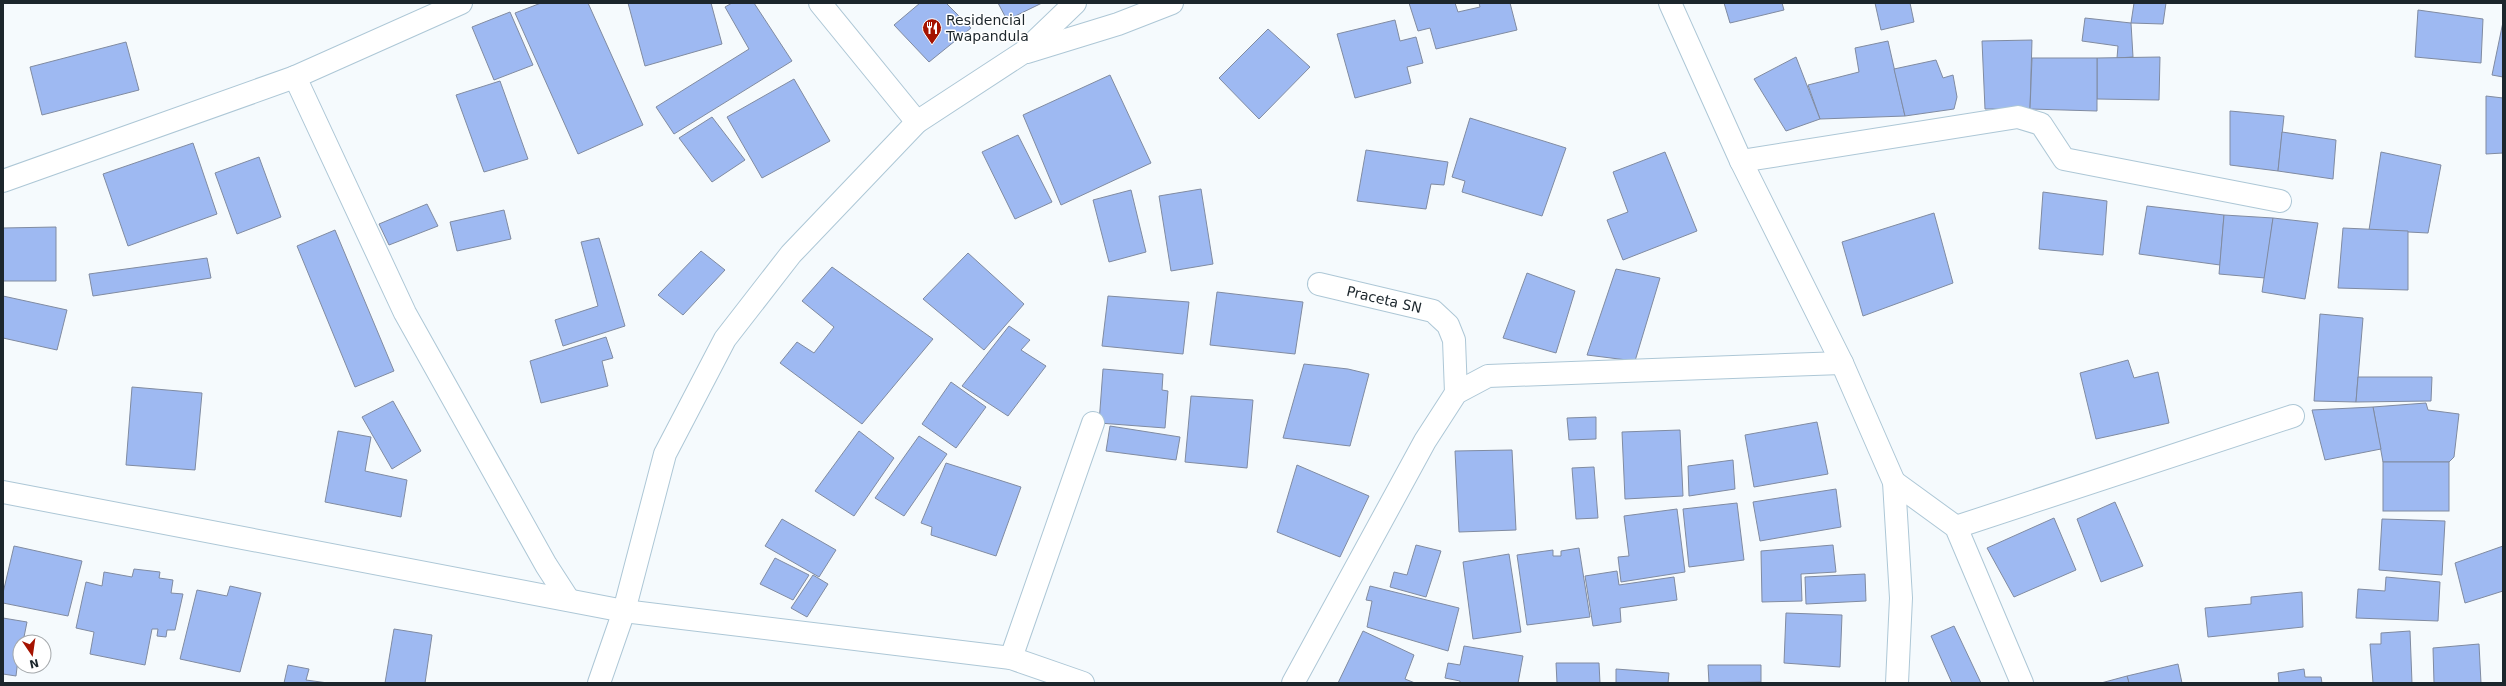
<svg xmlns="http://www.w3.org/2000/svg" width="2506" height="686" font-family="'DejaVu Sans',sans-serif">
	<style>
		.building { fill: #9eb9f2; stroke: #808ba1 }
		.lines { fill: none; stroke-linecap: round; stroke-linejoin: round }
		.minor-casing { stroke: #adc7d6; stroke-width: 24 }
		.minor { stroke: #fff; stroke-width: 22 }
		.labels { text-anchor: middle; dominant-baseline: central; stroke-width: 3; stroke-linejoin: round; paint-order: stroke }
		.poi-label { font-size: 14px; fill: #1c262c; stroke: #fff; text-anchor: start }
		.street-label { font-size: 14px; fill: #1c262c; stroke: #fff }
	</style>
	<rect width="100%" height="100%" fill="#f5fafd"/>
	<g class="building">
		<polygon points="541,3 588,3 643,125 578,154 515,13"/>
		<polygon points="628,3 711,3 722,44 645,66"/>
		<polygon points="732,3 754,3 792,61 674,134 656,107 749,49 725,7"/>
		<polygon points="920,3 946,3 971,28 929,62 894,25"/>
		<polygon points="998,3 1042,3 1007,20"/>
		<polygon points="1409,3 1455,3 1458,12 1480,7 1479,3 1510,3 1517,30 1436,49 1430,28 1418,31"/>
		<polygon points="1724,3 1782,3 1784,10 1730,23"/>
		<polygon points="1875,3 1910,3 1914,22 1881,30"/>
		<polygon points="2134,3 2166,3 2163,24 2131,23"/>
		<polygon points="2418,10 2483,19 2481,63 2415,57"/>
		<polygon points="510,12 533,65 494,80 472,27"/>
		<polygon points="2085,18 2131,23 2133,57 2117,58 2118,46 2082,41"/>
		<polygon points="1395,20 1400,41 1416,37 1423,63 1407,67 1411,83 1355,98 1337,34"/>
		<polygon points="2503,22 2503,77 2492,75"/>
		<polygon points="1268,29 1310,67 1259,119 1219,78"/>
		<polygon points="2032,40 2030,109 1985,109 1982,41"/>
		<polygon points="1888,41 1905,116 1820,119 1808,85 1859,72 1855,48"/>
		<polygon points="126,42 139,90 42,115 30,67"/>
		<polygon points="1796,57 1820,119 1786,131 1754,79"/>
		<polygon points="2160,57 2159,100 2097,99 2097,58"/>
		<polygon points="2032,58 2097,58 2097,111 2030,109"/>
		<polygon points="1936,60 1943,78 1953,75 1957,97 1954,109 1905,116 1894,69"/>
		<polygon points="1110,75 1151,163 1061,205 1023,115"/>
		<polygon points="794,79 830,141 762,178 727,117"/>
		<polygon points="500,81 528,159 484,172 456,95"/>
		<polygon points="2486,96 2503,98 2503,153 2486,154"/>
		<polygon points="2230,111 2284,116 2278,171 2230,165"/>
		<polygon points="712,117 745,160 712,182 679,138"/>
		<polygon points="1470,118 1566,148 1542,216 1462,192 1465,181 1452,177"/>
		<polygon points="2282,132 2336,140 2333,179 2278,171"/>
		<polygon points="1018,135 1052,202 1015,219 982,152"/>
		<polygon points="193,143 217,214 128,246 103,174"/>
		<polygon points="1366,150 1448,162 1444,185 1431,184 1426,209 1357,201"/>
		<polygon points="1665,152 1697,231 1623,260 1607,220 1628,212 1613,172"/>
		<polygon points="2381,152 2441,165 2428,233 2369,230"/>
		<polygon points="259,157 281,217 237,234 215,173"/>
		<polygon points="1201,189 1213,264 1171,271 1159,196"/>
		<polygon points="1131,190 1146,252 1109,262 1093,200"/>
		<polygon points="2043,192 2107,201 2103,255 2039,249"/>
		<polygon points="427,204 438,226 389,245 379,224"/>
		<polygon points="2147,206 2224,215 2220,265 2139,254"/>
		<polygon points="504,210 511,239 457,251 450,222"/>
		<polygon points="1934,213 1953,283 1863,316 1842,242"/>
		<polygon points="2224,215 2273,218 2265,278 2219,274"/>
		<polygon points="2273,218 2318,223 2305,299 2262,292"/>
		<polygon points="56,227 56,281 3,281 3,228"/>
		<polygon points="2343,228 2408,231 2408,290 2338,288"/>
		<polygon points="335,230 394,371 355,387 297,246"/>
		<polygon points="599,238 625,326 563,346 555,320 598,306 581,242"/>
		<polygon points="701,251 725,270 683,315 658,295"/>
		<polygon points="968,253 1024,304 984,350 923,299"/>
		<polygon points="207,258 211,278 93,296 89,274"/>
		<polygon points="832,267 933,339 862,424 780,363 797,342 814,353 834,327 802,301"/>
		<polygon points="1616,269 1660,278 1635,361 1587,355"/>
		<polygon points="1527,273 1575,291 1556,353 1503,338"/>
		<polygon points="1217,292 1303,302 1295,354 1210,345"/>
		<polygon points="3,296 67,310 57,350 3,338"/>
		<polygon points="1108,296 1189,302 1183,354 1102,346"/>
		<polygon points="2320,314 2363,318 2356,402 2314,401"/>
		<polygon points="1009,326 1030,340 1021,350 1046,366 1008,416 962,386"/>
		<polygon points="606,337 613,358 602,361 608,386 541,403 530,361"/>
		<polygon points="2128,360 2134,378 2158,372 2169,423 2096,439 2080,373"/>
		<polygon points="1304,364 1348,369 1369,374 1350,446 1283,438"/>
		<polygon points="1103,369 1163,374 1162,390 1168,391 1165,428 1099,423"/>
		<polygon points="2358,377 2432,377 2431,401 2356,402"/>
		<polygon points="951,382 986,407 956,448 922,424"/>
		<polygon points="132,387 202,393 195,470 126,465"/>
		<polygon points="1191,396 1253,400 1247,468 1185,462"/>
		<polygon points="393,401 421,451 392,469 362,417"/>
		<polygon points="2426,403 2428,410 2459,414 2454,457 2449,462 2383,462 2373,407"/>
		<polygon points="2373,407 2381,449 2325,460 2312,410"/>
		<polygon points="1596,417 1596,439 1569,440 1567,418"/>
		<polygon points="1817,422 1828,474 1754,487 1745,435"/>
		<polygon points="1110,426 1180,437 1176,460 1106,451"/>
		<polygon points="1680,430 1683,496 1625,499 1622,432"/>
		<polygon points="338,431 371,437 365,471 407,480 401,517 325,502"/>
		<polygon points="859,431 894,458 854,516 815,491"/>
		<polygon points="919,436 947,454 904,516 875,498"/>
		<polygon points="1512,450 1516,530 1459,532 1455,451"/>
		<polygon points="1733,460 1735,489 1689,496 1688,466"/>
		<rect x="2383" y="462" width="66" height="49"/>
		<polygon points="946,463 1021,487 996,556 931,535 932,527 921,523"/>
		<polygon points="1297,465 1369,496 1340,557 1277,532"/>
		<polygon points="1594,467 1598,518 1576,519 1572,468"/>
		<polygon points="1836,489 1841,527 1760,541 1753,502"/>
		<polygon points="2115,502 2143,566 2101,582 2077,519"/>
		<polygon points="1737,503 1744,560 1689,567 1683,509"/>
		<polygon points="1677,509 1685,572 1621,582 1618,557 1629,556 1624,516"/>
		<polygon points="2054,518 2076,570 2014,597 1987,548"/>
		<polygon points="782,519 836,550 819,577 765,546"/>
		<polygon points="2382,519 2445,521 2442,575 2379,570"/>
		<polygon points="1416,545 1441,551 1426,597 1390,587 1394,572 1407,575"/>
		<polygon points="1833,545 1836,572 1801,574 1802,601 1762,602 1761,551"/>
		<polygon points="14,546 82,561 68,616 3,603 3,593"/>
		<polygon points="2503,546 2503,591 2465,603 2455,563"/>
		<polygon points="1579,548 1590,617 1527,625 1517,555 1553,550 1553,556 1561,556 1561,551"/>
		<polygon points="1509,554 1521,632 1473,639 1463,562"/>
		<polygon points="775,558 809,575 793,600 760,584"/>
		<polygon points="134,569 160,572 159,578 173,580 171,593 183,594 175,630 167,630 166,637 157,636 158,629 152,629 145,665 90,654 94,632 76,628 86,582 102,586 104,572 132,577"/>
		<polygon points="1617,571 1619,585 1674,577 1677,600 1620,608 1621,622 1593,626 1585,576"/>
		<polygon points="1865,574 1866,601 1806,604 1805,577"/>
		<polygon points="813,575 828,584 807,617 791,608"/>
		<polygon points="2386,577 2440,582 2438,621 2356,618 2358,589 2385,591"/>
		<polygon points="230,586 261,593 240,672 180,659 197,590 227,596"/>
		<polygon points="1370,586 1459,608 1448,651 1367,627 1372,601 1366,600"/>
		<polygon points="2302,592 2303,627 2208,637 2205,608 2251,604 2251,597"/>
		<polygon points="1786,613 1842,615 1840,667 1784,663"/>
		<polygon points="3,618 27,622 23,642 20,642 16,676 3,674"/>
		<polygon points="1954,626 1981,683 1952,683 1931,636"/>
		<polygon points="394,629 432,635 425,683 385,683"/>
		<polygon points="1363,631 1414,655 1405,679 1415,683 1338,683"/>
		<polygon points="2410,631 2412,683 2373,683 2370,644 2381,644 2381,633"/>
		<polygon points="2479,644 2481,683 2434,683 2433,648"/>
		<polygon points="1464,646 1523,656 1518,683 1460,683 1460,681 1445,678 1448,663 1460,665"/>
		<polygon points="1556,663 1599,663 1600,683 1557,683"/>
		<polygon points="2178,664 2182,683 2129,683 2127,676"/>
		<polygon points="288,665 309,669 306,680 328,683 284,683"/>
		<polygon points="1708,665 1761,665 1761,682 1709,683"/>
		<polygon points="1616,669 1669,673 1668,683 1616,683"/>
		<polygon points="2304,669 2305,677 2321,677 2322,683 2279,683 2278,673"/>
		<polygon points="2127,676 2129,683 2101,683"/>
	</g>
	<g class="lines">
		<g class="minor-casing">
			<g id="minor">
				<polyline points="820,3 917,122"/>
				<polyline points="1670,3 1741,161 1842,363 1894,482 1901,598 1897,683"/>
				<polyline points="1027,52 1118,24 1172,3"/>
				<polyline points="295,77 405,313 546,565 568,599"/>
				<polyline points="1741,161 2018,117 2041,124 2064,159 2280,201"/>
				<polyline points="3,181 295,77 461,3"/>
				<path id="s1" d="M 1319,284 L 1433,311 L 1448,325 L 1454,340 L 1456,393"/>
				<polyline points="1894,482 1956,527 2022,683"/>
				<polyline points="3,492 624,611 1011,658 1083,683"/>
				<polyline points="1956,527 2293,416"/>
				<polyline points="1011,658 1093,423"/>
				<polyline points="599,683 624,611 665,454 725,339 791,254 917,122 1024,52 1075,3"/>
				<polyline points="1293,683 1425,441 1456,393 1488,376 1842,363"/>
			</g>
		</g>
		<use href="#minor" class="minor"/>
	</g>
	<defs>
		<g id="restaurant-pin" transform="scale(1)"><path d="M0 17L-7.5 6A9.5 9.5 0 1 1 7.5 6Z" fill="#a51301" stroke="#fff"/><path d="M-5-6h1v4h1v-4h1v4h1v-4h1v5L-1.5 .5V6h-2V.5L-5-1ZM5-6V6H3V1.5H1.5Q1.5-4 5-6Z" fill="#fff"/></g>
	</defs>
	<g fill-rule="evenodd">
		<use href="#restaurant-pin" x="932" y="28"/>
	</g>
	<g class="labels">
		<g class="poi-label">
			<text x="946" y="20">Residencial<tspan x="946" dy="16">Twapandula</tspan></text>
		</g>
		<g class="street-label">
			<text stroke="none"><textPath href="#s1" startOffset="67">Praceta SN</textPath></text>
		</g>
	</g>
	<rect width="2506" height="686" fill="none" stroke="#1c262c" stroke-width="8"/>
	<g transform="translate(32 654) rotate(167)"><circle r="19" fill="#ffffff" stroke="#a4a8ab"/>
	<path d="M0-3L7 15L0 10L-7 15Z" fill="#a51301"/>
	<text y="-6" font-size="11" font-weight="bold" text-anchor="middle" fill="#1c262c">N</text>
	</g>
</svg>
